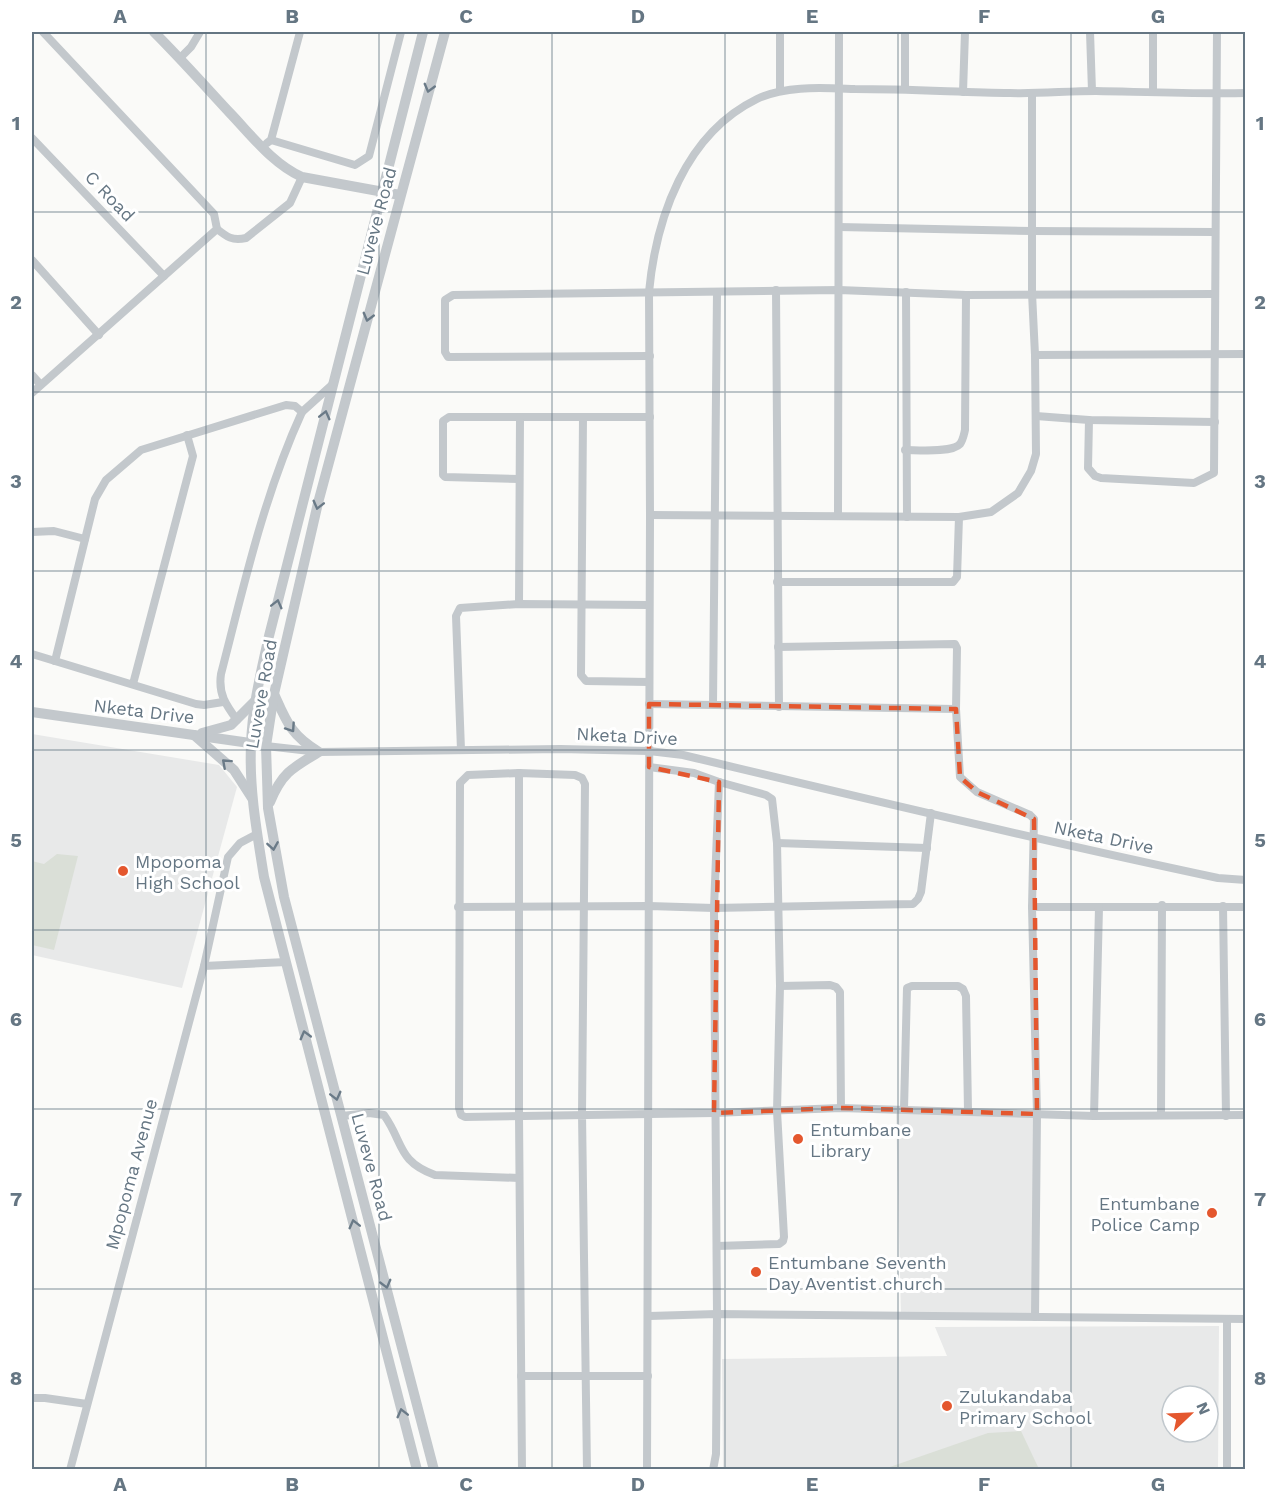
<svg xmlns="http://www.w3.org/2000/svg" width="1277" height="1501" font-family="'Work Sans',sans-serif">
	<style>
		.built { fill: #e8e9e9; fill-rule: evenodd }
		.green { fill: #dadfd7 }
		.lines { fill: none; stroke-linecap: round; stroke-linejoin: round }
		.minor { stroke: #c3c8cc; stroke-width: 8 }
		.tertiary { stroke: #c3c8cc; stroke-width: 10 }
		.oneway { stroke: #6a7a87 }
		.marked { fill: none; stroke: #e4572e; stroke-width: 4.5; stroke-dasharray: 12 8; stroke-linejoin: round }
		.grid { fill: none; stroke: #657683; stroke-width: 1.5; stroke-opacity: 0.55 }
		.poi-dot { fill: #e4572e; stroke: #fff; stroke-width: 2 }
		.labels { text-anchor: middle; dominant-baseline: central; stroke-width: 6; stroke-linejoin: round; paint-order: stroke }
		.street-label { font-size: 18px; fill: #657683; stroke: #fff }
		.poi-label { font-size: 18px; fill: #657683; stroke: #fff; text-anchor: start }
		.neatline { fill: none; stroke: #657683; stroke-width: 2 }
		.grid-label { font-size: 20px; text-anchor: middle; font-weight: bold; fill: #657683 }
	</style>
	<rect width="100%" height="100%" fill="#fafaf8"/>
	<g class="built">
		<polygon points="32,734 219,765 237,787 182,988 32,955"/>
		<polygon points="896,1112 1035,1115 1033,1316 901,1314"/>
		<path d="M 1219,1326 L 1218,1469 L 723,1469 L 722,1359 L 947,1356 L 935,1327 ZM 1172,1396 L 1208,1396 L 1208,1432 L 1172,1432 Z"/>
	</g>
	<g class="green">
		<polygon points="57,854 78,856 54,950 32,945 32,861 44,864"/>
		<polygon points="1021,1431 1039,1469 884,1469 988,1433"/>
	</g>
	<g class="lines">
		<g class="minor">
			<polyline points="780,32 780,90"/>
			<polyline points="905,32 905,89"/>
			<polyline points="1090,32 1092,91"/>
			<polyline points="180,58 191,47 200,32"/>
			<polyline points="963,92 965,32"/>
			<polyline points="1153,92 1153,32"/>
			<polyline points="32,138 164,276"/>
			<polyline points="271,140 355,165 369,156 401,32"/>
			<polyline points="267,143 271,140 300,32"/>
			<polyline points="839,227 1032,231 1215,232"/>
			<path d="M 217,229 C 227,237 232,241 246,238 L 290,203 L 302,177"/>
			<polyline points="32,260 99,335"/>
			<polyline points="776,290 779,707"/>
			<polyline points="906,292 907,517"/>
			<polyline points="1035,355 1246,354"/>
			<polyline points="650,356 448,357 445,352 445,300 453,295 839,290 966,295 1214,294"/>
			<polyline points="32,375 40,384"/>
			<polyline points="32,393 217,229 214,214 43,32"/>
			<polyline points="302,412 333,384"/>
			<polyline points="1036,416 1089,420 1215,422"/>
			<polyline points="583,417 581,675 586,681 649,682"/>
			<polyline points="1089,420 1088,468 1095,476 1101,478 1194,483 1214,473 1217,32"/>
			<path d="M 905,450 C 918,450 952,453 960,444 C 963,440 964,434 965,430 L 966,295"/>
			<polyline points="519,479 445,477 443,475 443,421 449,417 650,417"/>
			<polyline points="650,515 959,517 991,512 1018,493 1031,471 1036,454 1035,355 1032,293 1032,94"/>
			<polyline points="838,516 839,32"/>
			<polyline points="32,532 54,531 85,539"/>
			<polyline points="777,582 953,582 957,577 959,517"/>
			<polyline points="519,604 520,417"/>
			<polyline points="778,647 955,644 957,648 956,709 960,777 977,792 1030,815 1034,819 1032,907 1037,1114 1035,1317"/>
			<polyline points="32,654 196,704 204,705 223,702"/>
			<path d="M 55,661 L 95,499 L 106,480 L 141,450 L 286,405 L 295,406 L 302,412 C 264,495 244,585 221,674 C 218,694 226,705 237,720"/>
			<polyline points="133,684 193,456 187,435"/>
			<polyline points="649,704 956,709"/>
			<polyline points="713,704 717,292"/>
			<path d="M 266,746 L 319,752 L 560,749 L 649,751 L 683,755 C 861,798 1039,840 1218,878 L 1246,880"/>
			<polyline points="461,750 456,616 460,608 519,604 649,605"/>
			<polyline points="649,767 694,773 719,782 766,795 772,799 777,843 780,986 777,1111 784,1237 783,1241 779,1244 717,1246"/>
			<polyline points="519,773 519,1116 522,1470"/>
			<polyline points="777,843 927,848"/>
			<polyline points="1223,906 1226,1116"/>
			<polyline points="458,907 649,906 714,908 913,904 918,899 921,892 931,813"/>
			<polyline points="1032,907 1246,907"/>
			<polyline points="204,966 228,857 240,843 257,834"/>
			<polyline points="780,986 830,985 836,987 840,992 841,1108"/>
			<polyline points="904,1109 907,988 912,986 958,986 963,989 966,996 968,1110"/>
			<polyline points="1161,1115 1162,905"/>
			<path d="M 342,1116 L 369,1113 L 384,1115 C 404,1143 397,1161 435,1175 L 519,1178"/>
			<polyline points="1094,1116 1099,907"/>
			<polyline points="649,1316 717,1314 1246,1319"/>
			<polyline points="1227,1320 1227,1470"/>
			<polyline points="521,1376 648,1376"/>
			<polyline points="32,1398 45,1398 87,1404"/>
			<polyline points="70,1470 204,966 286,962"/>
			<polyline points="587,1470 582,1114 585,784 582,778 575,775 519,773 468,775 460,783 459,1108 461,1115 465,1117 714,1113 841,1108 1094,1116 1246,1115"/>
			<path d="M 647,1470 L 650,515 L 649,292 C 656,218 685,134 757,99 C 786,85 824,88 855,89 C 907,89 958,92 1010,93 C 1038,94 1067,91 1096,91 C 1146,92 1196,94 1246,93"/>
			<polyline points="713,1470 716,1454 717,1314 714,908 719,782"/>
		</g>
		<g class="tertiary">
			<path d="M 154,32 C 180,58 205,86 230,113 C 252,136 273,164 302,177 L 400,195"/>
			<polyline points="32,712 257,744"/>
			<polyline points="202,733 231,725 255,701"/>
			<polyline points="194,735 234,770 252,798"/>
			<path d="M 270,802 C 282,773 292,768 319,752 C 292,736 287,723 275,696"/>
			<path d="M 417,1470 L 264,877 C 257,833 249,789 251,745 C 252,708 261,672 269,636 L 423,32"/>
			<polyline points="434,1470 284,897 268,808 266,746 274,694 318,503 445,32"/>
		</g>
	</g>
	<defs><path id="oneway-chevron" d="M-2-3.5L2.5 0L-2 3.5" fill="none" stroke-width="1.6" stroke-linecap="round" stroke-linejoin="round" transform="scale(1.5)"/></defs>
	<g class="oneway">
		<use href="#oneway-chevron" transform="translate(429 88) rotate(105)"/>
		<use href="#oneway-chevron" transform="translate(368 317) rotate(105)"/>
		<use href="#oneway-chevron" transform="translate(325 415) rotate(-76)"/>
		<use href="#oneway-chevron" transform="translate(318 505) rotate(104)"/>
		<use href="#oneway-chevron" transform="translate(277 604) rotate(-76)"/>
		<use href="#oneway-chevron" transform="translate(291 728) rotate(56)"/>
		<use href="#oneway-chevron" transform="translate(226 763) rotate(-138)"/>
		<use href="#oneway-chevron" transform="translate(273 846) rotate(81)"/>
		<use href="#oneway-chevron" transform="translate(305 1035) rotate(-105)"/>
		<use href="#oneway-chevron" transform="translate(336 1096) rotate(76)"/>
		<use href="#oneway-chevron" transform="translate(354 1224) rotate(-104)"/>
		<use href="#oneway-chevron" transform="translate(386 1284) rotate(75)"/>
		<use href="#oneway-chevron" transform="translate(402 1413) rotate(-104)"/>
	</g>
	<path class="marked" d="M 649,704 L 956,709 L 960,777 L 977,792 L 1034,819 L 1037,1114 L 841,1108 L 714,1113 L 719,782 L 649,767 Z"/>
	<path class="grid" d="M 206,32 L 206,1470M 379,32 L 379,1470M 552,32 L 552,1470M 725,32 L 725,1470M 898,32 L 898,1470M 1071,32 L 1071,1470M 32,212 L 1246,212M 32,392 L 1246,392M 32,571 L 1246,571M 32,750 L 1246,750M 32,930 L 1246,930M 32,1109 L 1246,1109M 32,1289 L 1246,1289"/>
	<g class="poi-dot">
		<circle cx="123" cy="871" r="6"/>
		<circle cx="798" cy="1139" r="6"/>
		<circle cx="1212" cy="1213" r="6"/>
		<circle cx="756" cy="1272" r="6"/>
		<circle cx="947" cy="1406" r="6"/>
	</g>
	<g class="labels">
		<g class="street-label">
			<text transform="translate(110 196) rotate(46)">C Road</text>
			<text transform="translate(376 221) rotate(-75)">Luveve Road</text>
			<text transform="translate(261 694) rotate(-80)">Luveve Road</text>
			<text transform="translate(144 711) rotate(7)">Nketa Drive</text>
			<text transform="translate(627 736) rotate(3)">Nketa Drive</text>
			<text transform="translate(1104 837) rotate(12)">Nketa Drive</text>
			<text transform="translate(372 1167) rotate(75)">Luveve Road</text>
			<text transform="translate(131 1174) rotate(-75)">Mpopoma Avenue</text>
		</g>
		<g class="poi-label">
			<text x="135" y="861">Mpopoma<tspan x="135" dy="21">High School</tspan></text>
			<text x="810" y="1129">Entumbane<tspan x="810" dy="21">Library</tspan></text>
			<text x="1200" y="1203" text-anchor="end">Entumbane<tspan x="1200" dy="21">Police Camp</tspan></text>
			<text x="768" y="1262">Entumbane Seventh<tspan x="768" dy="21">Day Aventist church</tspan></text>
			<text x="959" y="1396">Zulukandaba<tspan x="959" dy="21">Primary School</tspan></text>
		</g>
	</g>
	<rect width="1277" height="1501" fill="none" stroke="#ffffff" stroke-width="66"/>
	<g transform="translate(1190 1414) rotate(67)"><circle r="28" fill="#ffffff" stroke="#c1c8cd" stroke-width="1.5"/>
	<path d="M0-4.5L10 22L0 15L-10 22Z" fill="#e4572e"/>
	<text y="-9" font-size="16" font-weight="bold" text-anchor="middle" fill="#657683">N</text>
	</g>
	<rect x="33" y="33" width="1211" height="1435" class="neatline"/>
	<g class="grid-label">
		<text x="120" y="23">A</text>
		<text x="292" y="23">B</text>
		<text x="466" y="23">C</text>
		<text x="638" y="23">D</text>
		<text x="812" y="23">E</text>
		<text x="984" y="23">F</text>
		<text x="1158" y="23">G</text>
		<text x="16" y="130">1</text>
		<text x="1260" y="130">1</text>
		<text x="16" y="309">2</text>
		<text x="1260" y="309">2</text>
		<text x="16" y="488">3</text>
		<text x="1260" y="488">3</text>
		<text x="16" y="668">4</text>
		<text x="1260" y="668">4</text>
		<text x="16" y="847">5</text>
		<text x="1260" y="847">5</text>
		<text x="16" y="1026">6</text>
		<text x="1260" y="1026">6</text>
		<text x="16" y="1206">7</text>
		<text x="1260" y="1206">7</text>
		<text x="16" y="1385">8</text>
		<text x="1260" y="1385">8</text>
		<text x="120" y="1491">A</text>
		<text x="292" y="1491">B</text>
		<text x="466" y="1491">C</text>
		<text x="638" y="1491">D</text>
		<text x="812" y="1491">E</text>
		<text x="984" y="1491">F</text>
		<text x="1158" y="1491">G</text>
	</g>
</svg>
